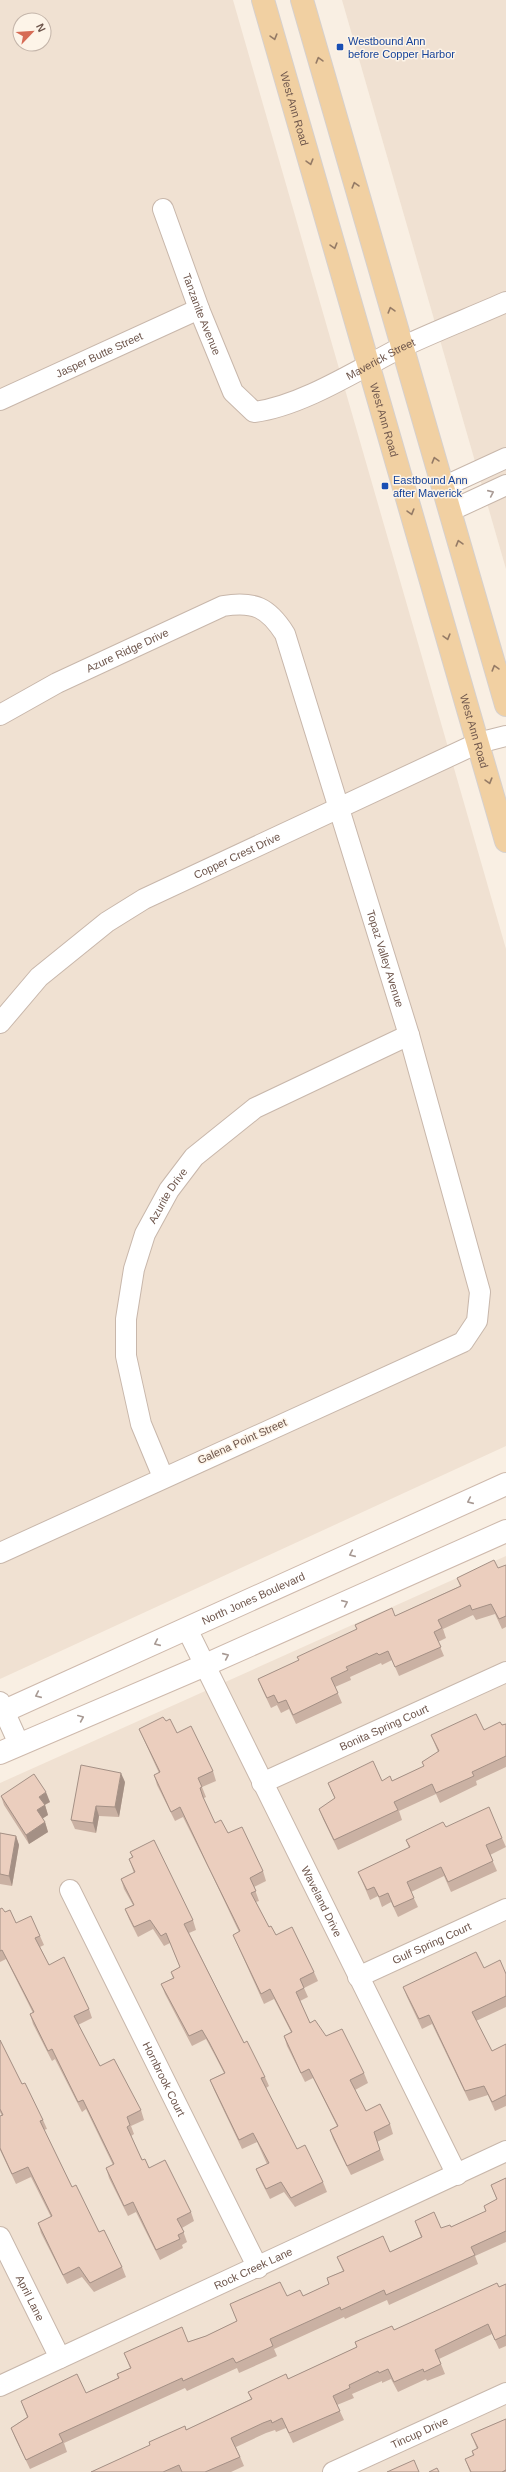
<svg xmlns="http://www.w3.org/2000/svg" width="506" height="2472" font-family="Helvetica,sans-serif">
	<style>
		.residential { fill: #f0e1d2; fill-rule: evenodd }
		.lines { fill: none; stroke-linecap: round; stroke-linejoin: round }
		.minor-casing { stroke: #c8b7ab; stroke-width: 22 }
		.secondary-casing { stroke: #ceb9ac; stroke-width: 24 }
		.primary-casing { stroke: #d6d0cd; stroke-width: 24 }
		.minor { stroke: #fff; stroke-width: 20 }
		.secondary { stroke: #fff; stroke-width: 22 }
		.primary { stroke: #f1d0a2; stroke-width: 22 }
		.wall { fill: #cab1a3 }
		.shaded-wall { fill: #a49085 }
		.building { fill: #ebcebe; stroke: #a49085 }
		.oneway { stroke: #957b66 }
		.oneway2 { stroke: #a89a94 }
		.transit-dot { fill: #1a4fb4; stroke: #fdf4e8; stroke-width: 1.5 }
		.labels { text-anchor: middle; dominant-baseline: central; stroke-width: 3; stroke-linejoin: round; paint-order: stroke }
		.transit-label { font-size: 11px; fill: #164399; stroke: #fdf4e8; text-anchor: start }
		.street-label { font-size: 11px; fill: #6e564c; stroke: #fdf4e8 }
	</style>
	<rect width="100%" height="100%" fill="#f9efe3"/>
	<g class="residential">
		<path d="M 0,0 L 233,0 L 506,949 L 506,1446 L 0,1679 ZM 20,20 L 44,20 L 44,44 L 20,44 Z"/>
		<polygon points="342,0 506,0 506,569"/>
		<polygon points="506,1556 506,2472 0,2472 0,1783"/>
	</g>
	<g class="lines">
		<g class="minor-casing">
			<g id="minor">
				<path id="s1" d="M 163,209 L 199,309 L 233,392 L 254,412 C 302,406 359,369 402,347 C 436,331 472,317 506,302"/>
				<path id="s2" d="M 0,400 L 199,309"/>
				<polyline points="443,487 506,458"/>
				<polyline points="450,511 506,485"/>
				<path id="s3" d="M 0,715 L 57,683 L 223,606 C 254,601 268,607 285,634 L 409,1035 L 480,1292 L 477,1321 L 463,1342 L 0,1553"/>
				<path id="s4" d="M 0,1023 L 39,977 L 107,922 L 144,899 L 478,743 L 506,736"/>
				<path id="s5" d="M 163,1477 L 141,1424 L 126,1356 L 126,1319 L 134,1269 L 145,1234 L 169,1190 L 194,1157 L 255,1108 L 409,1035"/>
				<path id="s6" d="M 187,1629 L 457,2175"/>
				<polyline points="0,1702 19,1744"/>
				<path id="s7" d="M 262,1783 L 506,1672"/>
				<path id="s8" d="M 70,1890 L 258,2268"/>
				<path id="s9" d="M 358,1977 L 506,1909"/>
				<path id="s10" d="M 0,2237 L 60,2358"/>
				<path id="s11" d="M 0,2386 L 506,2151"/>
				<path id="s12" d="M 333,2472 L 506,2393"/>
			</g>
		</g>
		<g class="secondary-casing">
			<g id="secondary">
				<path id="s13" d="M 0,1713 L 506,1484"/>
				<polyline points="0,1753 203,1666 506,1531"/>
			</g>
		</g>
		<g class="primary-casing">
			<g id="primary">
				<path id="s14" d="M 263,0 L 506,841"/>
				<polyline points="302,0 506,705"/>
			</g>
		</g>
		<use href="#minor" class="minor"/>
		<use href="#secondary" class="secondary"/>
		<use href="#primary" class="primary"/>
	</g>
	<g class="wall">
		<polygon points="506,1565 506,1627 502,1629 495,1614 476,1620 473,1615 443,1629 446,1638 438,1642 444,1656 399,1676 392,1660 382,1665 381,1663 350,1677 351,1680 335,1687 342,1703 296,1724 289,1709 281,1713 277,1705 271,1708 262,1689 258,1679 298,1661 357,1630 355,1625 395,1616 460,1586 457,1578 498,1568"/>
		<polygon points="166,1721 213,1771 216,1781 202,1787 206,1797 204,1798 204,1800 215,1823 228,1833 263,1871 266,1881 254,1887 259,1901 256,1902 269,1927 276,1935 314,1972 318,1981 304,1988 308,1997 300,2001 310,2023 326,2036 364,2073 368,2083 355,2090 366,2111 390,2124 393,2134 377,2142 384,2160 351,2175 333,2139 330,2130 337,2126 313,2078 305,2082 287,2046 284,2036 291,2032 274,1999 264,2004 237,1944 233,1935 239,1932 211,1873 183,1817 175,1821 157,1785 154,1775 159,1773 143,1738 139,1729"/>
		<polygon points="506,1724 506,1767 476,1781 477,1785 440,1803 436,1794 399,1811 402,1820 338,1850 323,1819 319,1809 335,1799 328,1783 382,1781 392,1781 424,1766 422,1762 438,1752 431,1735 484,1730 502,1725"/>
		<polygon points="125,1782 119,1817 99,1816 96,1833 75,1829 71,1820"/>
		<polygon points="1,1796 50,1802 45,1805 48,1815 42,1819 45,1822 48,1832 29,1844 4,1805"/>
		<polygon points="446,1827 502,1838 506,1847 490,1855 497,1871 451,1892 444,1876 411,1892 418,1907 398,1917 391,1902 382,1907 378,1896 370,1900 362,1881 358,1872 409,1848 406,1840"/>
		<polygon points="0,1833 16,1836 19,1845 12,1886 0,1884"/>
		<polygon points="130,1852 193,1920 196,1930 189,1933 244,2043 265,2077 269,2086 266,2088 297,2149 323,2182 327,2192 295,2207 284,2192 270,2199 260,2179 256,2169 267,2164 257,2142 242,2149 214,2090 210,2080 224,2073 213,2052 206,2039 192,2046 165,1994 161,1984 173,1978 171,1972 180,1967 170,1943 164,1946 153,1929 138,1937 129,1919 125,1909 133,1905 124,1889 121,1879 134,1873 129,1859 132,1857"/>
		<polygon points="0,1909 5,1912 16,1923 40,1936 44,1945 40,1947 49,1965 89,2009 92,2018 78,2025 100,2066 141,2110 144,2120 131,2126 134,2134 131,2136 142,2160 191,2212 194,2221 182,2228 187,2242 182,2245 183,2248 160,2260 136,2212 128,2216 109,2178 106,2168 113,2165 86,2109 82,2112 55,2059 52,2061 33,2024 30,2014 33,2013 6,1959 0,1962"/>
		<polygon points="484,1968 506,1974 506,2007 476,2021 492,2051 506,2044 506,2106 495,2111 488,2095 469,2101 432,2024 422,2029 407,1997 403,1987"/>
		<polygon points="0,2040 22,2084 43,2120 47,2129 44,2130 72,2187 99,2232 122,2267 126,2277 94,2292 82,2277 67,2284 41,2233 38,2223 51,2217 31,2177 16,2184 0,2150 0,2116 2,2116 0,2112"/>
		<polygon points="506,2178 506,2242 475,2256 478,2264 389,2305 387,2300 345,2319 344,2317 274,2349 277,2356 239,2373 237,2368 187,2391 185,2388 64,2443 67,2452 30,2469 15,2438 11,2428 27,2417 21,2401 86,2393 118,2378 117,2374 130,2368 124,2353 188,2342 206,2336 237,2321 230,2304 287,2296 303,2296 329,2284 327,2278 343,2271 337,2257 390,2252 421,2237 415,2221 441,2228 451,2227 486,2211 484,2206 497,2200 491,2185"/>
		<polygon points="506,2284 506,2346 499,2349 492,2334 439,2359 445,2374 427,2381 426,2379 398,2392 391,2379 382,2383 382,2381 352,2394 354,2398 337,2405 344,2420 293,2443 286,2428 276,2432 275,2430 266,2433 236,2447 244,2466 231,2472 91,2472 186,2430 251,2399 248,2392 288,2379 357,2347 355,2342 394,2330"/>
		<polygon points="506,2419 506,2472 470,2472 465,2459 473,2456 472,2451 477,2449 471,2434"/>
	</g>
	<g class="shaded-wall">
		<polygon points="121,1773 125,1782 119,1817 115,1807"/>
		<polygon points="46,1792 50,1802 42,1806 39,1797"/>
		<polygon points="45,1805 48,1815 40,1820 37,1810"/>
		<polygon points="96,1806 99,1816 96,1833 93,1823"/>
		<polygon points="45,1822 48,1832 29,1844 26,1835"/>
		<polygon points="16,1836 19,1845 12,1886 9,1876"/>
	</g>
	<g class="building">
		<polygon points="494,1560 498,1568 506,1565 506,1616 499,1619 491,1604 472,1610 470,1605 438,1620 442,1628 434,1632 441,1647 395,1667 388,1651 379,1655 377,1653 346,1667 348,1670 331,1678 338,1693 293,1715 286,1700 278,1703 274,1695 267,1698 258,1679 299,1660 297,1657 357,1629 355,1625 392,1608 395,1616 461,1586 457,1578"/>
		<polygon points="476,1714 484,1730 500,1722 502,1725 506,1724 506,1756 472,1772 474,1776 436,1793 432,1784 394,1802 398,1810 334,1840 319,1809 335,1798 328,1783 373,1761 382,1781 390,1776 392,1781 424,1766 422,1762 439,1751 431,1735"/>
		<polygon points="163,1717 166,1721 170,1719 177,1733 191,1726 213,1771 198,1778 202,1787 200,1788 203,1797 215,1823 221,1820 228,1833 242,1827 263,1871 250,1878 256,1891 251,1893 269,1927 271,1926 276,1935 292,1927 314,1972 300,1979 304,1988 296,1992 310,2023 315,2020 326,2036 342,2029 364,2073 350,2080 366,2111 380,2104 390,2124 374,2132 380,2150 347,2166 330,2130 338,2126 309,2069 301,2073 284,2036 292,2032 270,1989 261,1994 233,1935 240,1931 207,1864 180,1807 171,1812 154,1775 160,1772 139,1729"/>
		<polygon points="81,1765 121,1773 115,1807 96,1806 93,1823 71,1820"/>
		<polygon points="34,1774 46,1792 39,1797 45,1805 37,1810 45,1822 26,1835 1,1796"/>
		<polygon points="489,1807 502,1838 486,1845 493,1861 448,1882 441,1867 407,1882 414,1898 394,1907 388,1893 379,1897 374,1887 367,1890 358,1872 410,1847 406,1840 443,1822 446,1827"/>
		<polygon points="0,1833 16,1836 9,1876 0,1874"/>
		<polygon points="154,1840 193,1920 184,1924 244,2043 247,2041 265,2077 261,2078 297,2149 305,2145 323,2182 291,2198 281,2182 266,2189 256,2169 269,2163 253,2133 239,2140 210,2080 225,2073 209,2042 202,2030 189,2036 161,1984 174,1978 171,1972 180,1967 166,1933 161,1936 150,1920 134,1927 125,1909 134,1905 121,1879 135,1872 129,1859 133,1857 130,1852"/>
		<polygon points="2,1908 5,1912 10,1910 16,1923 31,1916 40,1936 35,1938 49,1965 64,1957 89,2009 74,2016 100,2066 114,2059 141,2110 127,2117 130,2125 127,2127 142,2160 145,2159 149,2168 165,2160 191,2212 177,2219 184,2232 178,2235 180,2239 156,2250 133,2202 124,2206 106,2168 114,2164 83,2100 78,2102 52,2049 48,2051 30,2014 34,2012 2,1950 0,1951 0,1909"/>
		<polygon points="476,1952 484,1968 500,1960 506,1974 506,1996 472,2012 492,2051 506,2044 506,2095 492,2102 484,2086 465,2091 429,2015 419,2019 403,1987"/>
		<polygon points="0,2040 22,2084 25,2083 43,2120 40,2121 72,2187 76,2185 99,2232 104,2230 122,2267 90,2283 79,2267 63,2275 38,2223 52,2216 28,2167 12,2174 0,2148 0,2116 3,2115 0,2109"/>
		<polygon points="506,2178 506,2231 471,2247 475,2255 386,2295 384,2290 341,2310 340,2307 270,2339 273,2346 236,2363 233,2358 183,2381 182,2378 59,2434 63,2442 26,2460 11,2428 28,2417 21,2401 77,2374 86,2393 119,2378 117,2374 131,2368 124,2353 182,2327 188,2342 206,2336 237,2321 230,2304 280,2282 287,2296 300,2290 303,2296 329,2284 327,2278 344,2271 337,2257 383,2236 390,2252 422,2237 415,2221 434,2212 441,2228 450,2225 451,2227 486,2211 484,2206 497,2199 491,2185"/>
		<polygon points="497,2283 499,2287 506,2284 506,2335 495,2340 488,2324 435,2350 441,2364 424,2372 423,2369 394,2382 388,2369 379,2373 378,2371 349,2385 350,2388 333,2396 340,2411 289,2433 282,2418 272,2423 271,2420 263,2423 231,2438 240,2457 205,2472 182,2472 179,2465 163,2472 91,2472 150,2445 149,2442 185,2426 186,2430 252,2399 248,2392 286,2374 288,2379 357,2347 355,2342 392,2326 394,2330"/>
		<polygon points="506,2419 506,2470 502,2472 471,2472 465,2459 474,2455 472,2451 478,2448 471,2434"/>
		<polygon points="414,2460 419,2472 387,2472"/>
		<polygon points="437,2468 439,2472 429,2472"/>
	</g>
	<defs><path id="oneway-chevron" d="M-2-3.5L2.5 0L-2 3.5" fill="none" stroke-width="1.6" stroke-linecap="round" stroke-linejoin="round"/></defs>
	<g class="oneway">
		<use href="#oneway-chevron" transform="translate(274 37) rotate(74)"/>
		<use href="#oneway-chevron" transform="translate(319 60) rotate(-106)"/>
		<use href="#oneway-chevron" transform="translate(310 162) rotate(74)"/>
		<use href="#oneway-chevron" transform="translate(355 185) rotate(-106)"/>
		<use href="#oneway-chevron" transform="translate(334 246) rotate(74)"/>
		<use href="#oneway-chevron" transform="translate(391 310) rotate(-106)"/>
		<use href="#oneway-chevron" transform="translate(435 460) rotate(-106)"/>
		<use href="#oneway-chevron" transform="translate(411 512) rotate(74)"/>
		<use href="#oneway-chevron" transform="translate(459 543) rotate(-106)"/>
		<use href="#oneway-chevron" transform="translate(447 637) rotate(74)"/>
		<use href="#oneway-chevron" transform="translate(495 668) rotate(-106)"/>
		<use href="#oneway-chevron" transform="translate(489 781) rotate(74)"/>
	</g>
	<g class="oneway2">
		<use href="#oneway-chevron" transform="translate(491 493) rotate(-24)"/>
		<use href="#oneway-chevron" transform="translate(470 1501) rotate(156)"/>
		<use href="#oneway-chevron" transform="translate(352 1554) rotate(156)"/>
		<use href="#oneway-chevron" transform="translate(345 1603) rotate(-24)"/>
		<use href="#oneway-chevron" transform="translate(157 1643) rotate(156)"/>
		<use href="#oneway-chevron" transform="translate(226 1656) rotate(-24)"/>
		<use href="#oneway-chevron" transform="translate(38 1695) rotate(156)"/>
		<use href="#oneway-chevron" transform="translate(81 1718) rotate(-23)"/>
	</g>
	<g class="transit-dot">
		<rect x="336" y="43" width="8" height="8" rx="2"/>
		<rect x="381" y="482" width="8" height="8" rx="2"/>
	</g>
	<g class="labels">
		<g class="transit-label">
			<text x="348" y="41">Westbound Ann<tspan x="348" dy="13">before Copper Harbor</tspan></text>
			<text x="393" y="480">Eastbound Ann<tspan x="393" dy="13">after Maverick</tspan></text>
		</g>
		<g class="street-label">
			<text stroke="none"><textPath href="#s14" startOffset="113">West Ann Road</textPath></text>
			<text stroke="none"><textPath href="#s1" startOffset="112">Tanzanite Avenue</textPath></text>
			<text stroke="none"><textPath href="#s2" startOffset="109">Jasper Butte Street</textPath></text>
			<text stroke="none"><textPath href="#s1" startOffset="363">Maverick Street</textPath></text>
			<text stroke="none"><textPath href="#s14" startOffset="437">West Ann Road</textPath></text>
			<text stroke="none"><textPath href="#s3" startOffset="143">Azure Ridge Drive</textPath></text>
			<text stroke="none"><textPath href="#s14" startOffset="761">West Ann Road</textPath></text>
			<text stroke="none"><textPath href="#s4" startOffset="294">Copper Crest Drive</textPath></text>
			<text stroke="none"><textPath href="#s3" startOffset="662">Topaz Valley Avenue</textPath></text>
			<text stroke="none"><textPath href="#s5" startOffset="296">Azurite Drive</textPath></text>
			<text transform="translate(242 1441) rotate(-24)">Galena Point Street</text>
			<text stroke="none"><textPath href="#s13" startOffset="278">North Jones Boulevard</textPath></text>
			<text stroke="none"><textPath href="#s7" startOffset="134">Bonita Spring Court</textPath></text>
			<text stroke="none"><textPath href="#s6" startOffset="304">Waveland Drive</textPath></text>
			<text stroke="none"><textPath href="#s9" startOffset="81">Gulf Spring Court</textPath></text>
			<text stroke="none"><textPath href="#s8" startOffset="211">Hornbrook Court</textPath></text>
			<text stroke="none"><textPath href="#s11" startOffset="279">Rock Creek Lane</textPath></text>
			<text stroke="none"><textPath href="#s10" startOffset="68">April Lane</textPath></text>
			<text stroke="none"><textPath href="#s12" startOffset="95">Tincup Drive</textPath></text>
		</g>
	</g>
	<g transform="translate(32 32) rotate(65)"><circle r="19" fill="#fdf4e8" stroke="#c4b5aa"/>
	<path d="M0-3L7 15L0 10L-7 15Z" fill="#d66b55"/>
	<text y="-6" font-size="11" font-weight="bold" text-anchor="middle" fill="#6e564c">N</text>
	</g>
</svg>
